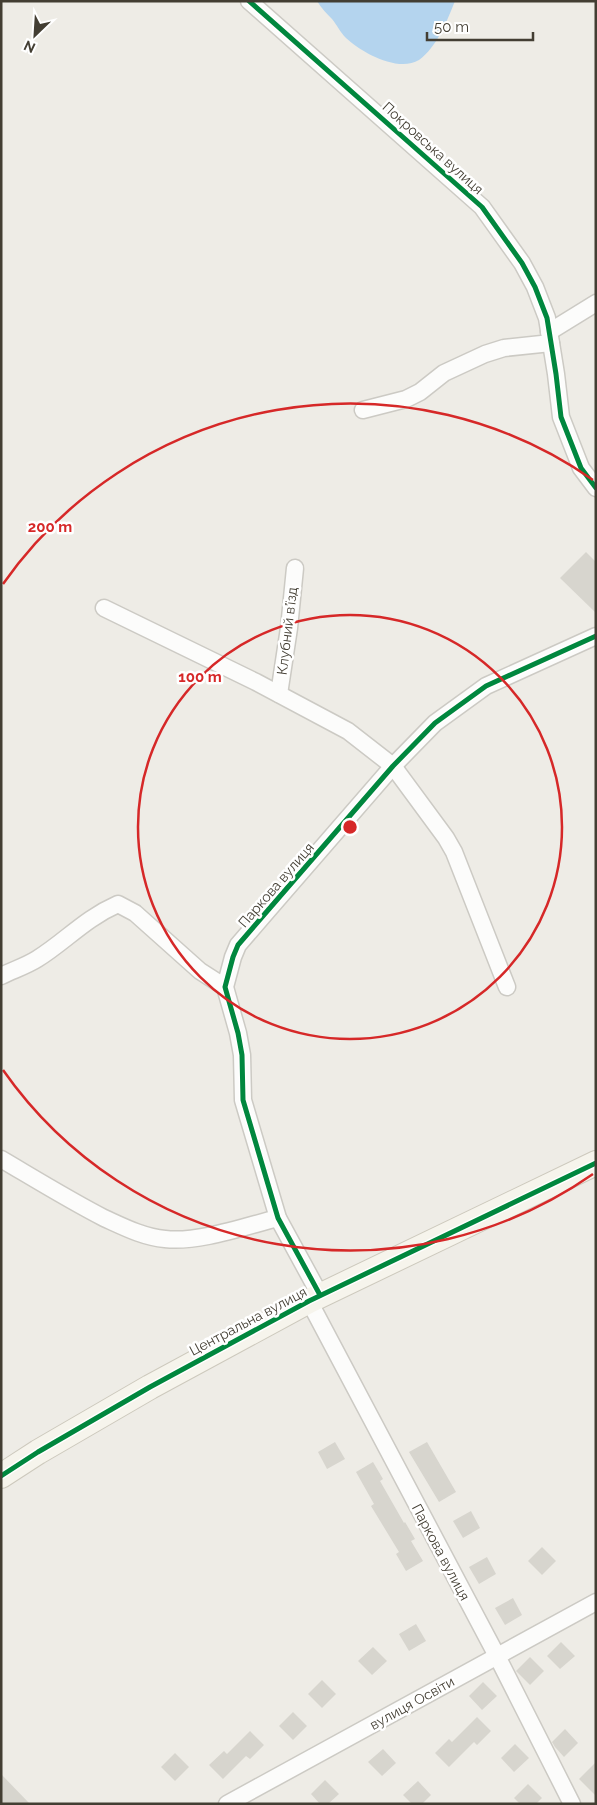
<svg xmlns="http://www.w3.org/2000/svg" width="597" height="1805" font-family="Raleway,sans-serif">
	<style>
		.water { fill: #b4d4ee }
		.building { fill: #d7d5ce }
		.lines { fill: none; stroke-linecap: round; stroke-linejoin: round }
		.street-casing { stroke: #cccac4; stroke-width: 19 }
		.secondary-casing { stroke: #cdc9bd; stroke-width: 26 }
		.street { stroke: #fcfcfb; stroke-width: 16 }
		.secondary { stroke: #f6f4ec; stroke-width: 24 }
		.cycleway-casing { stroke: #fff; stroke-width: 8 }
		.cycleway { stroke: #00873e; stroke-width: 5 }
		.ring { fill: none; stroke: #d62828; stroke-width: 2.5 }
		.labels { text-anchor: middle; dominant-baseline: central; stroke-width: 5; stroke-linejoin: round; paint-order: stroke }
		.street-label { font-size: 14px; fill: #433e33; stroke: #fff }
		.centre { fill: #d62828; stroke: #fff; stroke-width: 2.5 }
		.ring-label { font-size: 15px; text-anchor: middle; font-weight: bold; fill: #d62828; stroke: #fff; stroke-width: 5; stroke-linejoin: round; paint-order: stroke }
	</style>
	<rect width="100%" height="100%" fill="#eeece6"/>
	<path class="water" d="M 317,1 L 455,1 C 447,21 437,47 419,60 C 398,73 361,52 346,38 C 340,32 337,25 332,19 C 327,14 321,8 317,1 Z"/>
	<g class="building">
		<polygon points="586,552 596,562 596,613 560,578"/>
		<polygon points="335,1442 345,1459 327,1469 318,1452"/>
		<polygon points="427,1442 456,1492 439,1502 409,1452"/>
		<polygon points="373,1462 383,1479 380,1481 404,1523 405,1522 415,1539 411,1541 423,1561 406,1571 396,1554 399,1552 371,1506 374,1504 356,1472"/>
		<polygon points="471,1511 480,1528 463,1538 453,1521"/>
		<polygon points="542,1547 556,1561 542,1575 528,1561"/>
		<polygon points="487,1557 496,1574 479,1584 469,1567"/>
		<polygon points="513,1598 522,1615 505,1625 495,1608"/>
		<polygon points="416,1624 426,1641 409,1651 399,1634"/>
		<polygon points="561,1642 575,1656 560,1669 547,1656"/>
		<polygon points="373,1647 387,1661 372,1675 358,1661"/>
		<polygon points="530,1657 544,1671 530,1685 516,1671"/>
		<polygon points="322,1680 336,1694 322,1708 308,1694"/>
		<polygon points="483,1682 497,1696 482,1710 469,1696"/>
		<polygon points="293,1712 307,1726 293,1740 279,1726"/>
		<polygon points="477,1717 491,1731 477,1745 474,1742 449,1767 435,1753 449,1739 452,1742"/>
		<polygon points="565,1729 578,1743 564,1757 555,1747 552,1742"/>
		<polygon points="250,1731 264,1745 250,1759 246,1756 223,1779 209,1765 224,1751 227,1754"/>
		<polygon points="515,1744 529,1758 514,1772 501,1758"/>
		<polygon points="383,1749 396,1763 382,1776 368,1762"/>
		<polygon points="175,1753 189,1767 175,1781 161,1767"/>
		<polygon points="596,1762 596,1796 579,1779"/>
		<polygon points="1,1774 30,1804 1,1804"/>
		<polygon points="325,1780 339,1794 328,1804 320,1804 311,1794"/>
		<polygon points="418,1781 431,1795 422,1804 412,1804 403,1795"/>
		<polygon points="528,1784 542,1798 536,1804 520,1804 514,1798"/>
	</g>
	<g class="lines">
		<g class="street-casing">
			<g id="street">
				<polyline points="249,1 482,207 522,263 535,287 547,318 556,374 561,417 581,468 596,488"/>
				<polyline points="549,332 596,303"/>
				<polyline points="363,410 406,399 420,392 444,373 485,354 504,348 551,343"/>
				<polyline points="104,608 256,682 348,731 393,766 446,838 454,852 507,987"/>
				<polyline points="279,694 289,628 295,568"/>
				<path d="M 1,976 C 13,970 26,966 37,959 C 66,941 84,919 118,904 L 135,913 L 200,971 L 225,987"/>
				<path d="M 1,1159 C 35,1179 69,1200 104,1218 C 124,1227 143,1237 165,1239 C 198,1243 246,1226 278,1218"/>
				<polyline points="320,1295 278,1218 243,1100 242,1055 238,1033 225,987 233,957 238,945 269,909 393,766 435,723 486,686 596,636"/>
				<polyline points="309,1301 497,1656 572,1804"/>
				<polyline points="227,1804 596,1602"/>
			</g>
		</g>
		<g class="secondary-casing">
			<polyline id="secondary" points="1,1476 38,1452 150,1387 309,1301 596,1163"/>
		</g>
		<use href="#street" class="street"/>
		<use href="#secondary" class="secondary"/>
		<g class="cycleway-casing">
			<g id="cycleway">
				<polyline points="249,1 482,207 522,263 535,287 547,318 556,374 561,417 581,468 596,488"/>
				<polyline points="320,1295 278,1218 243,1100 242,1055 238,1033 225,987 233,957 238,945 269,909 393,766 435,723 486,686 596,636"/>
				<polyline points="1,1476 38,1452 150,1387 309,1301 596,1163"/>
			</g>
		</g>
		<use href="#cycleway" class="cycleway"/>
	</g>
	<g class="ring">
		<circle cx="350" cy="827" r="212"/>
		<path d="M593 1174A424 424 0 0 1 3 1070M3 584A424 424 0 0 1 593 480"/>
	</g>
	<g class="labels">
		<g class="street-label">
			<text transform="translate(433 148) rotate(42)">Покровська вулиця</text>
			<text transform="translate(287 631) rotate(-83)">Клубний в’їзд</text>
			<text transform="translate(276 885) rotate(-49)">Паркова вулиця</text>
			<text transform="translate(248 1321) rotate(-28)">Центральна вулиця</text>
			<text transform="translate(441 1552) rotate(62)">Паркова вулиця</text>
			<text transform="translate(412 1703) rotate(-29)">вулиця Освіти</text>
		</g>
	</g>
	<circle cx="350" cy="827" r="8" class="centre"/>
	<g class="ring-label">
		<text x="50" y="532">200 m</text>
		<text x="200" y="682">100 m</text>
	</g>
	<rect width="597" height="1805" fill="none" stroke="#433e33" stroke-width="5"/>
	<g transform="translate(35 35) rotate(205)" stroke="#ffffff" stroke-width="4" paint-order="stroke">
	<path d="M0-4L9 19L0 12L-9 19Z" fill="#433e33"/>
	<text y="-8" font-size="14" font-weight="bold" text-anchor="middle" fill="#433e33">N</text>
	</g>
	<path d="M427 32v8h106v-8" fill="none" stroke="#433e33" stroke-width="2.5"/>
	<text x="434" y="32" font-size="15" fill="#433e33" stroke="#ffffff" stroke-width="4" paint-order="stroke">50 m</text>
</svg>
